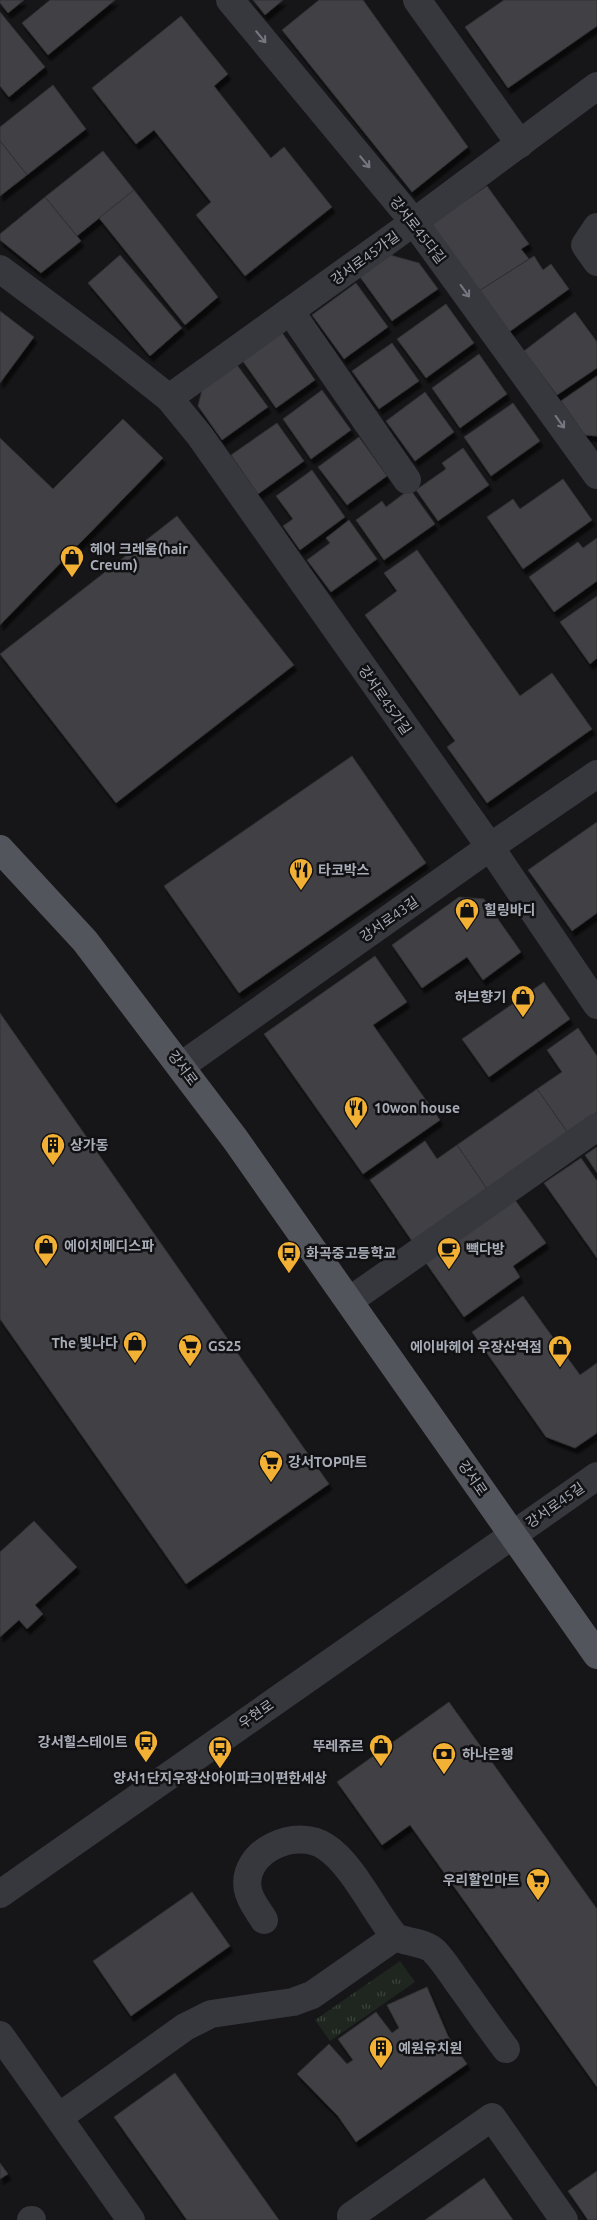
<svg xmlns="http://www.w3.org/2000/svg" width="597" height="2220" font-family="Ubuntu,'Noto Sans KR',sans-serif">
	<style>
		.grass { fill: url(#grass-tufts) }
		.building { fill: #404145; stroke: #303034; filter: url(#shadow) }
		.lines { fill: none; stroke-linecap: round; stroke-linejoin: round }
		.minor { stroke: #37383d; stroke-width: 28 }
		.major { stroke: #53555c; stroke-width: 28 }
		.oneway { stroke: #757881 }
		.labels { text-anchor: middle; dominant-baseline: central; stroke-width: 5; stroke-linejoin: round; paint-order: stroke }
		.street-label { font-size: 14px; fill: #a8adb8; stroke: #111113 }
		.poi-label { font-size: 14px; font-weight: bold; fill: #a8adb8; stroke: #111113; text-anchor: start }
	</style>
	<defs>
		<pattern id="grass-tufts" width="24" height="20" patternUnits="userSpaceOnUse" patternTransform="scale(1.25)"><rect width="24" height="20" fill="#1e261f"/><path d="M3 7l-1-3M5 7V3M7 7l1-3M15 17l-1-3M17 17v-4M19 17l1-3" fill="none" stroke="#3c433d"/></pattern>
		<filter id="shadow"><feDropShadow dx="3" dy="5.5" stdDeviation="1" flood-color="#0009"/></filter>
	</defs>
	<rect width="100%" height="100%" fill="#161618"/>
	<polygon class="grass" points="400,1961 415,1982 330,2041 315,2020"/>
	<g class="building">
		<polygon points="0,0 24,0 8,13 0,3"/>
		<polygon points="50,0 115,0 48,55 22,23"/>
		<polygon points="253,0 283,0 265,15"/>
		<polygon points="319,0 363,0 468,147 412,192 282,30"/>
		<polygon points="504,0 597,0 597,26 508,88 465,27"/>
		<polygon points="0,12 45,67 9,97 0,86"/>
		<polygon points="181,16 228,74 214,86 271,158 284,147 332,207 245,276 196,215 211,202 154,130 136,144 92,88"/>
		<polygon points="53,85 86,129 27,175 0,141 0,127"/>
		<polygon points="0,141 27,175 0,196"/>
		<polygon points="103,151 134,190 77,236 45,197"/>
		<polygon points="487,186 529,244 521,249 529,259 479,291 431,224"/>
		<polygon points="134,190 218,297 185,325 99,218"/>
		<polygon points="45,197 81,241 41,273 0,240 0,234"/>
		<polygon points="120,255 182,328 150,356 88,283"/>
		<polygon points="390,255 419,263 438,289 392,321 360,277"/>
		<polygon points="534,256 543,270 551,264 569,289 509,332 479,291"/>
		<polygon points="356,283 388,327 344,359 312,315"/>
		<polygon points="446,304 474,343 426,378 397,339"/>
		<polygon points="0,311 34,337 0,383"/>
		<polygon points="575,312 597,342 597,368 557,395 524,351"/>
		<polygon points="281,331 315,380 276,408 242,360"/>
		<polygon points="392,343 419,381 379,409 352,371"/>
		<polygon points="479,354 507,394 460,428 432,388"/>
		<polygon points="237,365 268,407 222,440 198,406 202,390"/>
		<polygon points="597,376 597,436 585,435 561,401"/>
		<polygon points="322,390 351,430 311,459 283,419"/>
		<polygon points="425,392 454,432 415,461 386,421"/>
		<polygon points="513,403 540,441 491,476 464,437"/>
		<polygon points="123,419 163,458 0,625 0,438 53,489"/>
		<polygon points="277,423 304,461 258,494 231,455"/>
		<polygon points="359,437 387,476 347,505 318,467"/>
		<polygon points="463,448 489,485 438,521 416,490 446,469 442,463"/>
		<polygon points="312,470 345,517 300,550 283,526 293,519 276,496"/>
		<polygon points="563,479 592,520 523,569 487,517 513,499 520,509"/>
		<polygon points="410,489 435,524 384,560 356,520 382,501 386,507"/>
		<polygon points="177,516 294,665 116,803 0,654"/>
		<polygon points="349,520 377,559 331,592 307,560 330,543 326,538"/>
		<polygon points="597,538 597,581 554,612 529,577 578,542 583,548"/>
		<polygon points="417,550 520,696 552,673 592,729 487,803 447,747 455,741 365,615 397,591 384,573"/>
		<polygon points="597,596 597,658 590,664 560,622"/>
		<polygon points="352,756 426,863 239,993 164,886"/>
		<polygon points="597,822 597,913 572,931 528,870"/>
		<polygon points="459,897 484,899 521,952 483,980 467,957 422,988 392,945"/>
		<polygon points="375,956 407,1002 373,1025 440,1120 363,1174 264,1034"/>
		<polygon points="544,982 570,1019 489,1077 462,1039"/>
		<polygon points="0,1013 329,1484 186,1584 0,1319"/>
		<polygon points="578,1028 597,1056 597,1112 568,1133 537,1089 562,1072 547,1050"/>
		<polygon points="537,1089 568,1133 487,1189 457,1145"/>
		<polygon points="425,1141 437,1159 457,1145 487,1189 412,1241 370,1180"/>
		<polygon points="597,1147 597,1173 585,1155"/>
		<polygon points="581,1158 597,1181 597,1258 544,1183"/>
		<polygon points="515,1200 546,1243 513,1266 520,1277 464,1317 426,1263"/>
		<polygon points="523,1296 580,1375 597,1363 597,1433 575,1448 546,1437 472,1332"/>
		<polygon points="34,1521 77,1567 35,1605 43,1614 27,1629 19,1620 0,1637 0,1552"/>
		<polygon points="449,1702 597,1909 597,2087 410,1825 382,1845 337,1782"/>
		<polygon points="192,1892 230,1946 131,2016 93,1961"/>
		<polygon points="427,1987 448,2036 467,2064 356,2142 338,2116 297,2074 329,2044 347,2064 353,2060 338,2039 376,2012 392,2033 399,2028 387,2005"/>
		<polygon points="175,2073 279,2220 187,2220 114,2117"/>
		<polygon points="0,2163 8,2174 0,2179"/>
		<polygon points="597,2171 597,2220 588,2220 568,2191"/>
		<polygon points="484,2178 513,2220 425,2220"/>
	</g>
	<g class="lines">
		<g class="minor">
			<polyline points="230,0 414,222 597,475"/>
			<polyline points="417,0 520,144"/>
			<polyline points="597,227 585,245 597,262"/>
			<polyline points="0,269 106,348 169,398 200,436 490,847 597,1005"/>
			<polyline points="290,311 407,480"/>
			<polyline points="169,398 414,222 597,86"/>
			<polyline points="181,1066 490,847 597,774"/>
			<polyline points="349,1301 597,1127"/>
			<polyline points="0,1894 597,1476"/>
			<path d="M 264,1920 C 258,1910 250,1901 248,1890 C 240,1852 296,1826 326,1847 C 352,1864 373,1909 393,1934 C 400,1943 425,1941 434,1951 C 444,1961 451,1973 459,1984 C 475,2006 490,2028 506,2049"/>
			<polyline points="0,2035 131,2220"/>
			<polyline points="59,2117 185,2027 211,2014 293,2002 312,1995 395,1937"/>
			<polyline points="351,2216 492,2117 564,2220"/>
			<polyline points="31,2220 32,2220"/>
		</g>
		<polyline class="major" points="0,849 85,941 235,1139 597,1655"/>
	</g>
	<defs><path id="oneway-shaft" d="M-6 0H5M1.5-3L5.5 0L1.5 3" fill="none" stroke-width="1.6" stroke-linecap="round" stroke-linejoin="round" transform="scale(1.25)"/></defs>
	<g class="oneway">
		<use href="#oneway-shaft" transform="translate(261 37) rotate(50)"/>
		<use href="#oneway-shaft" transform="translate(365 162) rotate(50)"/>
		<use href="#oneway-shaft" transform="translate(465 291) rotate(54)"/>
		<use href="#oneway-shaft" transform="translate(560 422) rotate(54)"/>
	</g>
	<defs>
		<g id="shop-pin" transform="scale(1.25)"><path d="M0 17L-7.5 6A9.5 9.5 0 1 1 7.5 6Z" fill="#f2b134" stroke="#111113"/><path d="M-5-2.5h2.3a2.7 3.5 0 0 1 5.4 0H5L5.5 6h-11ZM-1.5-2.5h3a1.5 2.3 0 0 0-3 0Z" fill="#111"/></g>
		<g id="restaurant-pin" transform="scale(1.25)"><path d="M0 17L-7.5 6A9.5 9.5 0 1 1 7.5 6Z" fill="#f2b134" stroke="#111113"/><path d="M-5-6h1v4h1v-4h1v4h1v-4h1v5L-1.5 .5V6h-2V.5L-5-1ZM5-6V6H3V1.5H1.5Q1.5-4 5-6Z" fill="#111"/></g>
		<g id="building-pin" transform="scale(1.25)"><path d="M0 17L-7.5 6A9.5 9.5 0 1 1 7.5 6Z" fill="#f2b134" stroke="#111113"/><path d="M-4-6H4V6H1V3H-1V6H-4ZM-2.5-4.3h1.7v1.8h-1.7ZM.8-4.3h1.7v1.8H.8ZM-2.5-1h1.7V.8h-1.7ZM.8-1h1.7V.8H.8Z" fill="#111"/></g>
		<g id="cafe-pin" transform="scale(1.25)"><path d="M0 17L-7.5 6A9.5 9.5 0 1 1 7.5 6Z" fill="#f2b134" stroke="#111113"/><path d="M-5.5-4.5H6V0H3Q3 3.5 0 3.5H-2.5Q-5.5 3.5-5.5 0ZM3-3.2v2h1.7v-2ZM-6 4.5H4V6H-6Z" fill="#111"/></g>
		<g id="bus-pin" transform="scale(1.25)"><path d="M0 17L-7.5 6A9.5 9.5 0 1 1 7.5 6Z" fill="#f2b134" stroke="#111113"/><path d="M-5-6H5V4H4V6H2V4H-2V6H-4V4H-5ZM-3.5-4V0h7V-4ZM-3.5 1.2v1.5H-2V1.2ZM2 1.2v1.5H3.5V1.2Z" fill="#111"/></g>
		<g id="supermarket-pin" transform="scale(1.25)"><path d="M0 17L-7.5 6A9.5 9.5 0 1 1 7.5 6Z" fill="#f2b134" stroke="#111113"/><path d="M-6-5.5h2.5l.6 2H6L4.5 2H-2.5L-4.4-4H-6ZM-1.5 3.2a1.3 1.3 0 1 0 .1 0ZM3 3.2a1.3 1.3 0 1 0 .1 0Z" fill="#111"/></g>
		<g id="bank-pin" transform="scale(1.25)"><path d="M0 17L-7.5 6A9.5 9.5 0 1 1 7.5 6Z" fill="#f2b134" stroke="#111113"/><path d="M-6-4H6V4H-6ZM0-2.3a2.3 2.3 0 1 0 0 4.6a2.3 2.3 0 1 0 0-4.6Z" fill="#111"/></g>
	</defs>
	<g fill-rule="evenodd">
		<use href="#shop-pin" x="72" y="557"/>
		<use href="#restaurant-pin" x="301" y="870"/>
		<use href="#shop-pin" x="467" y="910"/>
		<use href="#shop-pin" x="523" y="997"/>
		<use href="#restaurant-pin" x="356" y="1108"/>
		<use href="#building-pin" x="53" y="1145"/>
		<use href="#shop-pin" x="46" y="1246"/>
		<use href="#cafe-pin" x="449" y="1249"/>
		<use href="#bus-pin" x="289" y="1253"/>
		<use href="#shop-pin" x="135" y="1343"/>
		<use href="#supermarket-pin" x="190" y="1346"/>
		<use href="#shop-pin" x="560" y="1347"/>
		<use href="#supermarket-pin" x="271" y="1462"/>
		<use href="#bus-pin" x="146" y="1742"/>
		<use href="#shop-pin" x="381" y="1746"/>
		<use href="#bus-pin" x="220" y="1748"/>
		<use href="#bank-pin" x="444" y="1754"/>
		<use href="#supermarket-pin" x="538" y="1880"/>
		<use href="#building-pin" x="381" y="2048"/>
	</g>
	<g class="labels">
		<g class="street-label">
			<text transform="translate(418 230) rotate(52)">강서로45다길</text>
			<text transform="translate(365 258) rotate(-36)">강서로45가길</text>
			<text transform="translate(385 700) rotate(55)">강서로45가길</text>
			<text transform="translate(389 919) rotate(-35)">강서로43길</text>
			<text transform="translate(183 1068) rotate(53)">강서로</text>
			<text transform="translate(473 1478) rotate(55)">강서로</text>
			<text transform="translate(555 1505) rotate(-35)">강서로45길</text>
			<text transform="translate(256 1714) rotate(-35)">우현로</text>
		</g>
		<g class="poi-label">
			<text x="90" y="549">헤어 크레움(hair<tspan x="90" dy="16">Creum)</tspan></text>
			<text x="318" y="870">타코박스</text>
			<text x="484" y="910">힐링바디</text>
			<text x="506" y="997" text-anchor="end">허브향기</text>
			<text x="374" y="1108">10won house</text>
			<text x="70" y="1145">상가동</text>
			<text x="64" y="1246">에이치메디스파</text>
			<text x="466" y="1249">빽다방</text>
			<text x="306" y="1253">화곡중고등학교</text>
			<text x="118" y="1343" text-anchor="end">The 빛나다</text>
			<text x="208" y="1346">GS25</text>
			<text x="542" y="1347" text-anchor="end">에이바헤어 우장산역점</text>
			<text x="288" y="1462">강서TOP마트</text>
			<text x="128" y="1742" text-anchor="end">강서힐스테이트</text>
			<text x="364" y="1746" text-anchor="end">뚜레쥬르</text>
			<text x="462" y="1754">하나은행</text>
			<text x="220" y="1778" text-anchor="middle">양서1단지우장산아이파크이편한세상</text>
			<text x="520" y="1880" text-anchor="end">우리할인마트</text>
			<text x="398" y="2048">예원유치원</text>
		</g>
	</g>
</svg>
